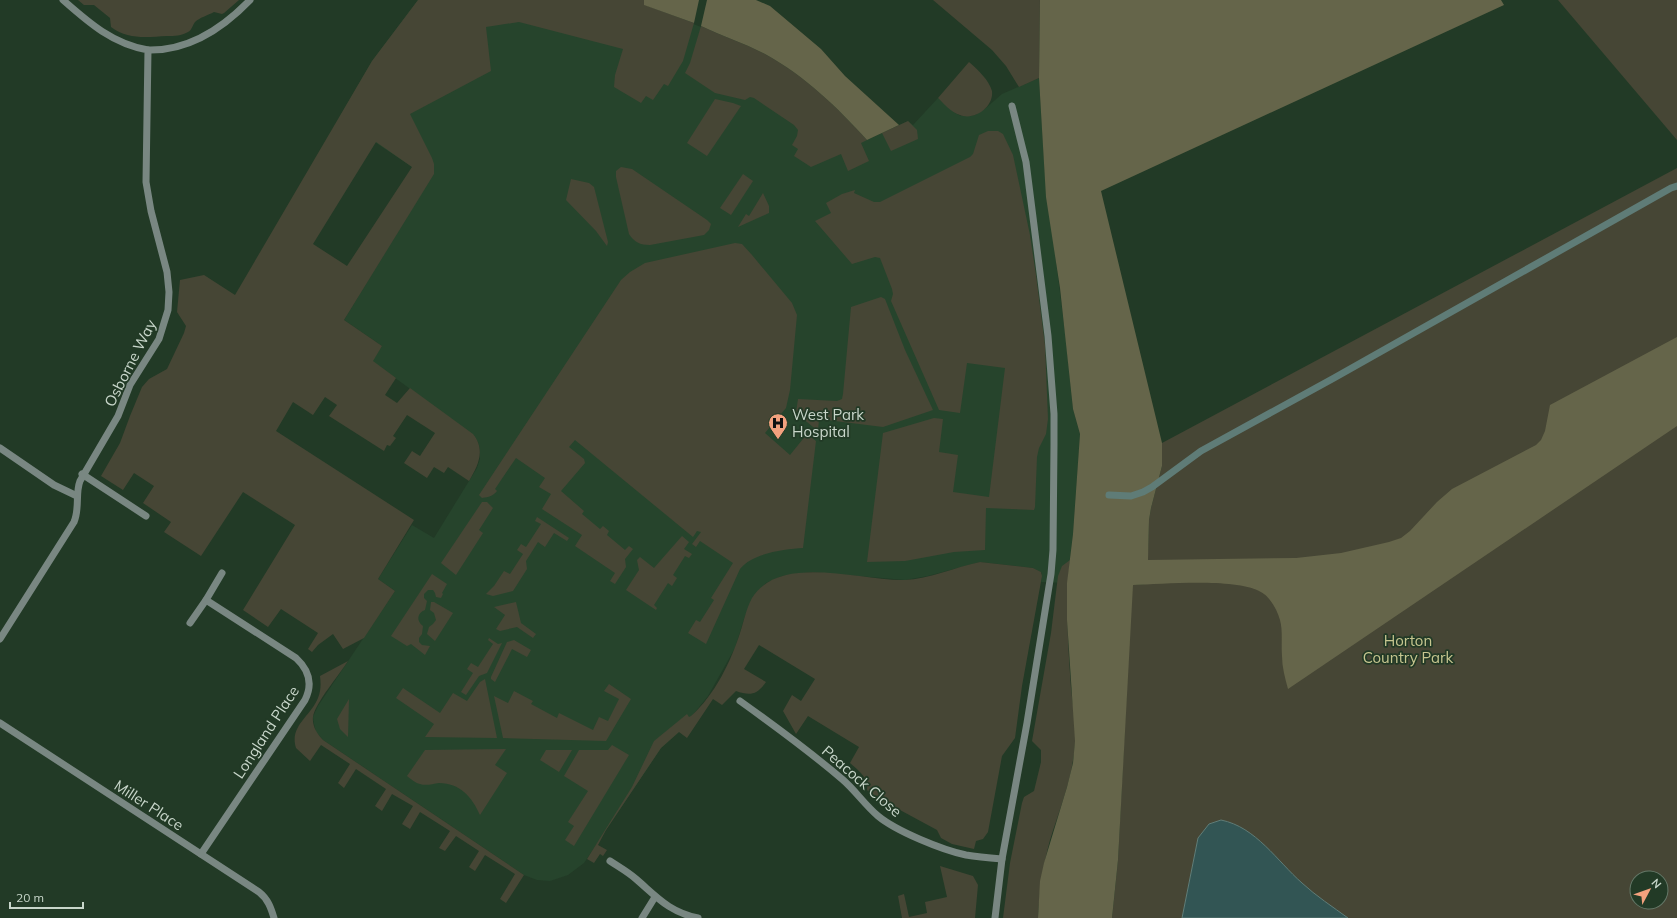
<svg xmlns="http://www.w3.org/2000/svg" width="1677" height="918" font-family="Mulish,sans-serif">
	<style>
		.built { fill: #26442c }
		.green { fill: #464635; fill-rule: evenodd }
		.forest { fill: #65654a }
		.water { fill: #325554; stroke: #5f7c77 }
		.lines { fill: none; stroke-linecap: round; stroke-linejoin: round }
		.stream { stroke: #5f7c77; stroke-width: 7 }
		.minor { stroke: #798782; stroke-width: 7 }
		.labels { text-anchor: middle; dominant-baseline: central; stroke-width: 3.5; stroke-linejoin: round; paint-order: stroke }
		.street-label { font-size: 15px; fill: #c8d6ca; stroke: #223a26 }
		.poi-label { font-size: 15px; fill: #c8d6ca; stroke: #223a26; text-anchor: start }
		.park-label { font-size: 15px; fill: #c7c690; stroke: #223a26 }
	</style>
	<rect width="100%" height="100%" fill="#223a26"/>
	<polygon class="built" points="418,0 631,0 709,30 842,113 867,140 908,121 913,125 938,98 957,114 961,116 970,116 975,115 986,108 1002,94 1039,78 1045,174 1066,340 1073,409 1080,434 1073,534 1067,583 1041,582 1042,573 1033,568 980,562 928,576 905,580 811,572 782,576 766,583 757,592 745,616 735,648 708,696 679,732 661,748 584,863 568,875 550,881 537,880 524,875 323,740 316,732 314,724 313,717 318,706 395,591 378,579 412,525 434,538 477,468 480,459 480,449 478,442 473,435 372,361 382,346 344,320 430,179 339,118 372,61"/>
	<g class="green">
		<path d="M 78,0 L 239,0 L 224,13 L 222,14 L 214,12 C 208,15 199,18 195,22 C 192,26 192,30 188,32 C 181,36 175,36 167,36 C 147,37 128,40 111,27 L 110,18 L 94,5 L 84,5 Z"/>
		<path d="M 418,0 L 644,0 L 645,5 L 694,23 L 683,61 L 668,86 L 664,84 L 653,100 L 646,96 L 641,103 L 614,87 L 615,75 L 623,49 L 519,22 L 486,27 L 491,71 L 410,114 L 432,158 L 434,164 L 434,174 L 344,320 L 382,346 L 373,361 L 396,378 L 385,395 L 397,403 L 410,388 L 473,434 C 486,450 478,466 469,481 L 448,467 L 444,473 L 434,467 L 427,478 L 404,463 L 412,451 L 420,456 L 435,433 L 407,415 L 393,436 L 396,438 L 390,446 L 387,445 L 384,451 L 329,416 L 337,405 L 325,397 L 313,415 L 293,402 L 276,431 L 414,520 L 378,579 L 395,591 L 364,638 L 343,649 L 333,634 L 318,645 L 312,652 L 308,649 L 318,633 L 281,609 L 268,627 L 243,610 L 295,525 L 243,492 L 201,556 L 164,532 L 171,522 L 143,503 L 154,486 L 134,473 L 123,490 L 101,476 L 120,443 L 130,416 L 142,387 L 149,379 L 167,369 L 184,333 L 186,326 L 177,312 L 180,280 L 204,275 L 235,295 L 372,61 ZM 376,142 L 412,167 L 347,266 L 313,244 Z"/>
		<polygon points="933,0 1040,0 1039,78 1019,87 1006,66 992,50"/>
		<polygon points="1558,0 1677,0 1677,140"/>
		<path d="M 701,26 C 722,36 744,43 765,54 C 805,76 837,107 867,140 L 861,143 L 869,161 L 848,171 L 841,154 L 811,167 L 794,156 L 798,149 L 792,145 L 797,136 L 798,130 L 794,125 L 754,98 L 750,97 L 745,100 L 715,93 L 685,73 L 690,63 Z"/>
		<path d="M 969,62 C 978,70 989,80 992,91 C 994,107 974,121 960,115 C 951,112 944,104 938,98 Z"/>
		<polygon points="715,99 733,103 741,106 707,156 687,143"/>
		<polygon points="908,121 917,130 918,139 891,151 882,133"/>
		<polygon points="988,131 998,131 1003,134 1013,155 1030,235 1036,275 1045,345 1048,419 1046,434 1039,448 1037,457 1035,507 1034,510 986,508 985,550 954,552 905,561 867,562 883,433 934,418 943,419 939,452 958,455 953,492 989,497 1005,368 967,363 960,413 939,410 891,301 893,294 892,289 880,258 875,257 852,264 815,221 831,213 826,203 842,194 855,190 854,193 874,202 880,202 970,157 973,154 979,135"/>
		<path d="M 621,167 L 632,169 L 707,220 L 711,224 L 709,230 L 704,235 L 650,245 C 640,245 634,242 629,234 L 616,177 L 616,171 Z"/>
		<path d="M 1677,168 L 1677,918 L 1112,918 L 1118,860 L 1132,585 L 1147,584 L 1149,520 L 1151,508 L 1162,466 L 1162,443 ZM 1637,878 L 1661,878 L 1661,902 L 1637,902 Z"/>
		<polygon points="743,174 753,181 731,215 720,208"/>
		<polygon points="571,179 589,183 594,187 608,242 607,246 596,231 566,200"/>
		<polygon points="763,193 769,206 769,213 738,227 746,214 749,216"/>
		<path d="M 735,243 L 742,244 L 752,255 L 792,303 L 797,315 L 790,390 L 786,408 L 765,433 L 790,455 L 807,434 L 816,441 L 803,548 C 785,549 752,553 740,569 L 706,644 L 688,633 L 696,620 L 700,622 L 714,600 L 711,598 L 733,563 L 700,541 L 696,547 L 692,544 L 701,532 L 697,531 L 693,537 L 575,440 L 569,447 L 584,459 L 585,463 L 561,491 L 584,511 L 582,514 L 600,529 L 603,526 L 609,531 L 607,535 L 625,550 L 629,546 L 633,549 L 625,559 L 626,567 L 615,584 L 610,581 L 615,573 L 575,546 L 582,535 L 542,509 L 551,494 L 539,487 L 545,478 L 516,458 L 495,489 L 497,491 C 493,496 489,497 482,498 L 479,495 L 621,280 L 630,272 L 645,263 Z"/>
		<polygon points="881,297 885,299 905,350 933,410 883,427 819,419 818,431 796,413 798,399 837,401 842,399 843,394 851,307"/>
		<polygon points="482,502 487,502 493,508 479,530 483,533 456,575 441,563"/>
		<polygon points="537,517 569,538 567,541 554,533 545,547 538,542 526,561 527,569 513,591 493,596 486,594 494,586 504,571 510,574 523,554 517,550 521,544 526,547 541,524 535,521"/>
		<polygon points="682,536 689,542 684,549 692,554 689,558 685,556 673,575 677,578 672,586 668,583 654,605 657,608 656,610 626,590 639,570 637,560 640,557 654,568"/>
		<path d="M 1070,560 C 1065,603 1068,645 1071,688 C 1073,706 1076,725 1075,743 C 1073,777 1060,808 1050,840 C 1043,866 1039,891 1038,918 L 1003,918 L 1010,863 L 1022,803 L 1024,797 L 1034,791 L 1041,762 L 1041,750 L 1032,741 L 1051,633 L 1058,576 L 1062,566 Z"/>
		<path d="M 980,562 L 1033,568 L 1041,572 L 1042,576 L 1022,686 L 1015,738 L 1002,756 L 988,832 L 983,839 L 976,841 L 974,849 L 952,844 L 941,838 L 937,830 L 900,810 L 893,815 L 867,790 C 869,778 858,770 850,763 L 859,747 L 808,716 L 796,734 L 783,711 L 792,695 L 801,701 L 815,679 L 759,645 L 744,669 L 766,682 C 757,695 750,696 736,691 L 722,705 L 713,699 L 687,738 L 679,732 L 661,748 L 606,830 L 598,845 L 607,850 L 603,856 L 600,854 L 594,863 L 587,859 L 632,787 L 654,741 L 687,714 L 689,717 L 691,716 C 715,695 731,661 740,633 C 744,621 746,609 752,598 C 780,553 860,581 904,580 C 930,579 955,567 980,562 Z"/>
		<path d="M 432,574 L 447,584 L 442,593 L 443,594 L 441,598 L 436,597 L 435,593 L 433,590 L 428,590 L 424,594 L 424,598 L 427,601 L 425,610 C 417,613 416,621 423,626 L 422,634 L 419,638 L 419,642 L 422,645 L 430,646 L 425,655 L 411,644 L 407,646 L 391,636 Z"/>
		<polygon points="431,602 434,602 453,613 435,641 427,634 429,627 433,624 436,620 434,613 430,610"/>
		<polygon points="516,602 521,623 536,634 533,638 517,627 500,631 496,629 505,615 494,607"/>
		<polygon points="489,638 498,644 502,643 487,673 479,676 466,695 461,692 473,673 467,669 471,663 478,667 493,644 488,640"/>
		<polygon points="514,640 531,650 527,657 512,649 495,682 491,679 491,677 507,642"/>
		<path d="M 348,661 C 340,674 315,703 313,717 C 312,726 317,734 323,740 L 524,875 L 506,903 L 500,899 L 515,874 L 485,855 L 475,871 L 469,867 L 479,851 L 456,836 L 445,851 L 439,848 L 450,831 L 420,812 L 410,829 L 402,824 L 413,806 L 392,794 L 382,811 L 375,806 L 386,789 L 356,769 L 344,788 L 338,783 L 350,764 L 321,745 L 310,761 L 296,748 C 289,726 311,716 318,698 C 321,691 321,683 320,676 Z"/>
		<polygon points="485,679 497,738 425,737 434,724 396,698 403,688 440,713 453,693 467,701 480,682"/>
		<polygon points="609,684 631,699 606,741 503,738 494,696 508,703 514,691 533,701 531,704 557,718 559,713 593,730 599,717 608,721 619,699 604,691"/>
		<polygon points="349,699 348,737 340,729 337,719"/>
		<polygon points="612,745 629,755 574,846 565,840 574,826 568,822 588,791 564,776 579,750 608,750"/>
		<path d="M 506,749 L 495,765 L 507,773 L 480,815 C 472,797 460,783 439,783 C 432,784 426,786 420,784 C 415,783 411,779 407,776 L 425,750 Z"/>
		<polygon points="546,750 572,750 559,772 540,760"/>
		<polygon points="940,866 973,876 978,885 975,918 902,918 898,896 904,894 909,917 927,913 925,902 947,897"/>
	</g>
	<g class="forest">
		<polygon points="644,0 699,0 694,23 644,5"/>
		<path d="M 707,0 L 756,0 L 770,6 L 821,49 L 845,76 L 899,125 L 867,140 C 837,107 805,76 765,54 C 744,43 722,36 701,26 Z"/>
		<path d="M 1040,0 L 1501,0 L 1504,5 L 1101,191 L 1162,443 L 1162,466 L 1151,508 L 1149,520 L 1148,560 L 1296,558 L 1341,553 L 1389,542 L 1401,538 L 1410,531 L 1437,502 L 1452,489 L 1536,445 L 1541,440 L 1545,431 L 1550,405 L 1677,337 L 1677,426 L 1288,689 C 1285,678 1282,667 1282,656 C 1281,644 1283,631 1280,620 C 1277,609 1269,595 1259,591 C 1234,578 1163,584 1133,585 L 1118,860 L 1112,918 L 1038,918 L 1040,881 L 1044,863 L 1067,787 L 1073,763 L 1075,741 L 1067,620 L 1067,583 L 1073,534 L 1080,434 L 1073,409 L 1060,288 L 1046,197 L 1039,78 Z"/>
	</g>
	<path class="water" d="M 1221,820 C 1256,827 1277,861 1302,883 C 1316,896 1333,907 1348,918 L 1182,918 L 1198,838 L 1209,824 Z"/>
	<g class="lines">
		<polyline class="stream" points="1109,495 1131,496 1143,492 1152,487 1201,451 1334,378 1671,188 1677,186"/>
		<g class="minor">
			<path d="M 148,50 C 188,51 223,28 250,0"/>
			<polyline points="0,448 54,485 77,496"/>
			<polyline points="82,474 146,516"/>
			<polyline points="190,623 206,600"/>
			<path d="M 0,639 L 74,522 C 80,508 75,494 80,481 L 118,416 L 130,385 L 159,339 L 168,310 L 169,292 L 167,272 L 151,211 L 146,182 L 148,50 C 113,44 89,23 63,0"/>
			<path d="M 740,701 C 775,726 809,751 842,779 C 855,790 864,804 878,816 C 896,831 942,850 966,855 C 978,857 990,858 1002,859"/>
			<path d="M 0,723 L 259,892 C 268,899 271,908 274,918"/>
			<path d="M 201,854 L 305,700 C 313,684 309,670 296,658 L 206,600 L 222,573"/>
			<path d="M 610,861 C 619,867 628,872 636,879 C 657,897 669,912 698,918"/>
			<polyline points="642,918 655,897"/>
			<polyline points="995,918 1002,859 1027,723 1051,574 1053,550 1054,444 1054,414 1048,336 1026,162 1012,106"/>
		</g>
	</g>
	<defs>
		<g id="hospital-pin" transform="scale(1)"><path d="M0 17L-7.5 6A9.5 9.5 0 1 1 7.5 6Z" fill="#f2a17e" stroke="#223a26"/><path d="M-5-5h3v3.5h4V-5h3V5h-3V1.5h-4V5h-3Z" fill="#111"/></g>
	</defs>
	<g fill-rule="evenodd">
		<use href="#hospital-pin" x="778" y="423"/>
	</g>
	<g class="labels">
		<g class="street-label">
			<text transform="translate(130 363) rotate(-63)">Osborne Way</text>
			<text transform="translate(266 732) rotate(-57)">Longland Place</text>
			<text transform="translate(862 781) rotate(41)">Peacock Close</text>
			<text transform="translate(149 805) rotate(33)">Miller Place</text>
		</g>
		<g class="poi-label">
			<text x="792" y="414">West Park<tspan x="792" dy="17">Hospital</tspan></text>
		</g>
		<g class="park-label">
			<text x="1408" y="640">Horton<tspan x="1408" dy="17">Country Park</tspan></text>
		</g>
	</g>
	<g transform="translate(1649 890) rotate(49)"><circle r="19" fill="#223a26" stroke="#647868"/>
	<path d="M0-3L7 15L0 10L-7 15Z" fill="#f2a17e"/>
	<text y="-6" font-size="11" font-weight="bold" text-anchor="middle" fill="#c8d6ca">N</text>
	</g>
	<path d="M10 902v6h73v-6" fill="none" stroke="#c8d6ca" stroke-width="2"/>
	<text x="16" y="902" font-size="12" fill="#c8d6ca" stroke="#223a26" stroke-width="3" paint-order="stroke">20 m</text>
</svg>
